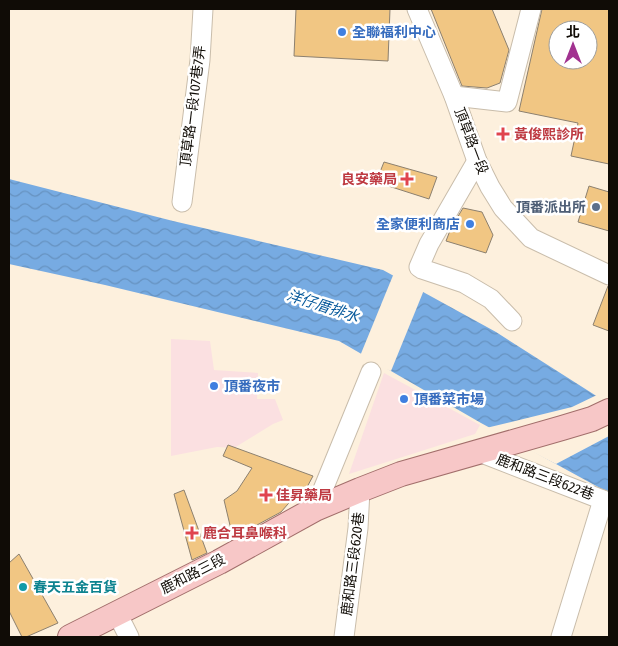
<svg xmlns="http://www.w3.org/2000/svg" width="618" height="646" font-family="'Fira Sans Condensed','Noto Sans TC',sans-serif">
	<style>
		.commercial { fill: #fbe0e1 }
		.water { fill: url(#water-waves) }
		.pier { fill: #fdf0dd }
		.building { fill: #f1c683; stroke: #8c806f; fill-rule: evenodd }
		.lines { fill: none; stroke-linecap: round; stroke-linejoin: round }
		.minor-casing { stroke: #c9bdab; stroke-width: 21 }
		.major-casing { stroke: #a26e6b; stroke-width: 26 }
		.minor { stroke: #fff; stroke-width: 19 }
		.major { stroke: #f7c7c7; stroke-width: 24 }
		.shop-dot { fill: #3f7fe0; stroke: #fff; stroke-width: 2 }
		.health-dot { fill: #e0444e; stroke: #fff; stroke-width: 2 }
		.service-dot { fill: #5c6f8a; stroke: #fff; stroke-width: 2 }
		.culture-dot { fill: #0f9aa8; stroke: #fff; stroke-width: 2 }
		.labels { text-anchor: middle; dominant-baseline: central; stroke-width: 5; stroke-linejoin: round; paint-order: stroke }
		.shop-label { font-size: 14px; font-weight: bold; fill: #366cbe; stroke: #fff; text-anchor: start }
		.street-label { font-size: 14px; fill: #100c06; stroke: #fff }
		.health-label { font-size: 14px; font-weight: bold; fill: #be3a42; stroke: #fff; text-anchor: start }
		.service-label { font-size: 14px; font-weight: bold; fill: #4e5e75; stroke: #fff; text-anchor: end }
		.culture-label { font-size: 14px; font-weight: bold; fill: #0d838f; stroke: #fff; text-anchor: start }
		.water-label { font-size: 15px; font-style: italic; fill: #06599b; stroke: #fff }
	</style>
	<defs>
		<pattern id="water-waves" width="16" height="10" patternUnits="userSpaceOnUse" patternTransform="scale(1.25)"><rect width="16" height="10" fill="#77abe2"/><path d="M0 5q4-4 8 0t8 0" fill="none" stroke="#6692c0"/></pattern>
	</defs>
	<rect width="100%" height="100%" fill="#fdf0dd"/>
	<g class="commercial">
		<polygon points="171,339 210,341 214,370 258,373 257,399 275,399 283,420 273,424 234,448 217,447 171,456"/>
		<polygon points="384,373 480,425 475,434 349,474"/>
	</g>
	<polygon class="water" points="9,179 173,221 383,270 496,332 609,404 609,493 481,423 339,341 105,285 9,264"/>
	<g class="pier">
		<polygon points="394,273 424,290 391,371 376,365 360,356"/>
		<polygon points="599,394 609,401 609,436 556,464 486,428 572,407"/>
	</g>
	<g class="building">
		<polygon points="296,9 390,9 388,61 294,56"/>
		<polygon points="431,9 492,9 509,50 500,83 487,88 462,86"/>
		<path d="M 542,9 L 609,9 L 609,164 L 571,156 L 578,123 L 519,111 ZM 558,30 L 588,30 L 588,60 L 558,60 Z"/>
		<polygon points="384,162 437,177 429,199 376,182"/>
		<polygon points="589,186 609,192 609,231 578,222"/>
		<polygon points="463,208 482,212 493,235 486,253 446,241 451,228"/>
		<polygon points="608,286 609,286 609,331 593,325"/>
		<polygon points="228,445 313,476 306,489 302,488 281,512 233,538 224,500 237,491 252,468 223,456"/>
		<polygon points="184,490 207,553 192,560 174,494"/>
		<polygon points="19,554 58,623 26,637 22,637 9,611 9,563"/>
	</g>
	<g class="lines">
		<g class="minor-casing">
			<g id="minor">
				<polyline points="417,9 454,96 477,161 490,187 503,208 531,238 609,275"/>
				<polyline points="454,96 507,102 531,9"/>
				<polyline points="477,161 429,244 419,267 422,269 464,283 491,299 512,321"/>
				<polyline points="182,202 200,60 203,9"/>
				<polyline points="479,452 603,500 609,504"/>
				<polyline points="315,509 371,372"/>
				<polyline points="117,613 129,637"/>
				<polyline points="344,637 358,528 360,490"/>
				<polyline points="561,637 603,500"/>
			</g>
		</g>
		<g class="major-casing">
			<polyline id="major" points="70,637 219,562 315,509 360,490 401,474 562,428 592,419 609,411"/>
		</g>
		<use href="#minor" class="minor"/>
		<use href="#major" class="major"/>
	</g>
	<g class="shop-dot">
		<circle cx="342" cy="32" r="5"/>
		<circle cx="470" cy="224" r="5"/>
		<circle cx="214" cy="386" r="5"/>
		<circle cx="404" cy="399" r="5"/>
	</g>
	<g class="health-dot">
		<path d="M500.5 126.5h5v5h5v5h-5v5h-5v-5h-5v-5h5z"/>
		<path d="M404.5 171.5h5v5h5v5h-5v5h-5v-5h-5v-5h5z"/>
		<path d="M263.5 487.5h5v5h5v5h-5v5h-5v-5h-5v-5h5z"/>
		<path d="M189.5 525.5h5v5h5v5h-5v5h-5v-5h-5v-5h5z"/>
	</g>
	<circle class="service-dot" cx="596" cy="207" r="5"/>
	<circle class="culture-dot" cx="23" cy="587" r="5"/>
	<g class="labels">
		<g class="shop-label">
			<text x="352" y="32">全聯福利中心</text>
			<text x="460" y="224" text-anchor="end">全家便利商店</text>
			<text x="224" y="386">頂番夜市</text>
			<text x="414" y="399">頂番菜市場</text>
		</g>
		<g class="street-label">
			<text transform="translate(193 106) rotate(-83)">頂草路一段107巷7弄</text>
			<text transform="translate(471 141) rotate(69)">頂草路一段</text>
			<text transform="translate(545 477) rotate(21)">鹿和路三段622巷</text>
			<text transform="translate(353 564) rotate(-83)">鹿和路三段620巷</text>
			<text transform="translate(193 574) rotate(-27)">鹿和路三段</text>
		</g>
		<g class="health-label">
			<text x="514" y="134">黃俊熙診所</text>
			<text x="397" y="179" text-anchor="end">良安藥局</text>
			<text x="276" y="495">佳昇藥局</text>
			<text x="203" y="533">鹿合耳鼻喉科</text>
		</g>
		<g class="service-label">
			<text x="586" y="207">頂番派出所</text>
		</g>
		<g class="culture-label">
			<text x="33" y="587">春天五金百貨</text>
		</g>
		<g class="water-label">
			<text transform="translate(323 306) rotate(18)">洋仔厝排水</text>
		</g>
	</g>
	<rect width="618" height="646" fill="none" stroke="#100c06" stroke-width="20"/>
	<g transform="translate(573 45)"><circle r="24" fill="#ffffff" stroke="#9f9e9b"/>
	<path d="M0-4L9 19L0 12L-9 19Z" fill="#a13290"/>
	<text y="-8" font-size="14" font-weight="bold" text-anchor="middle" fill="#100c06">北</text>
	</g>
</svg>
